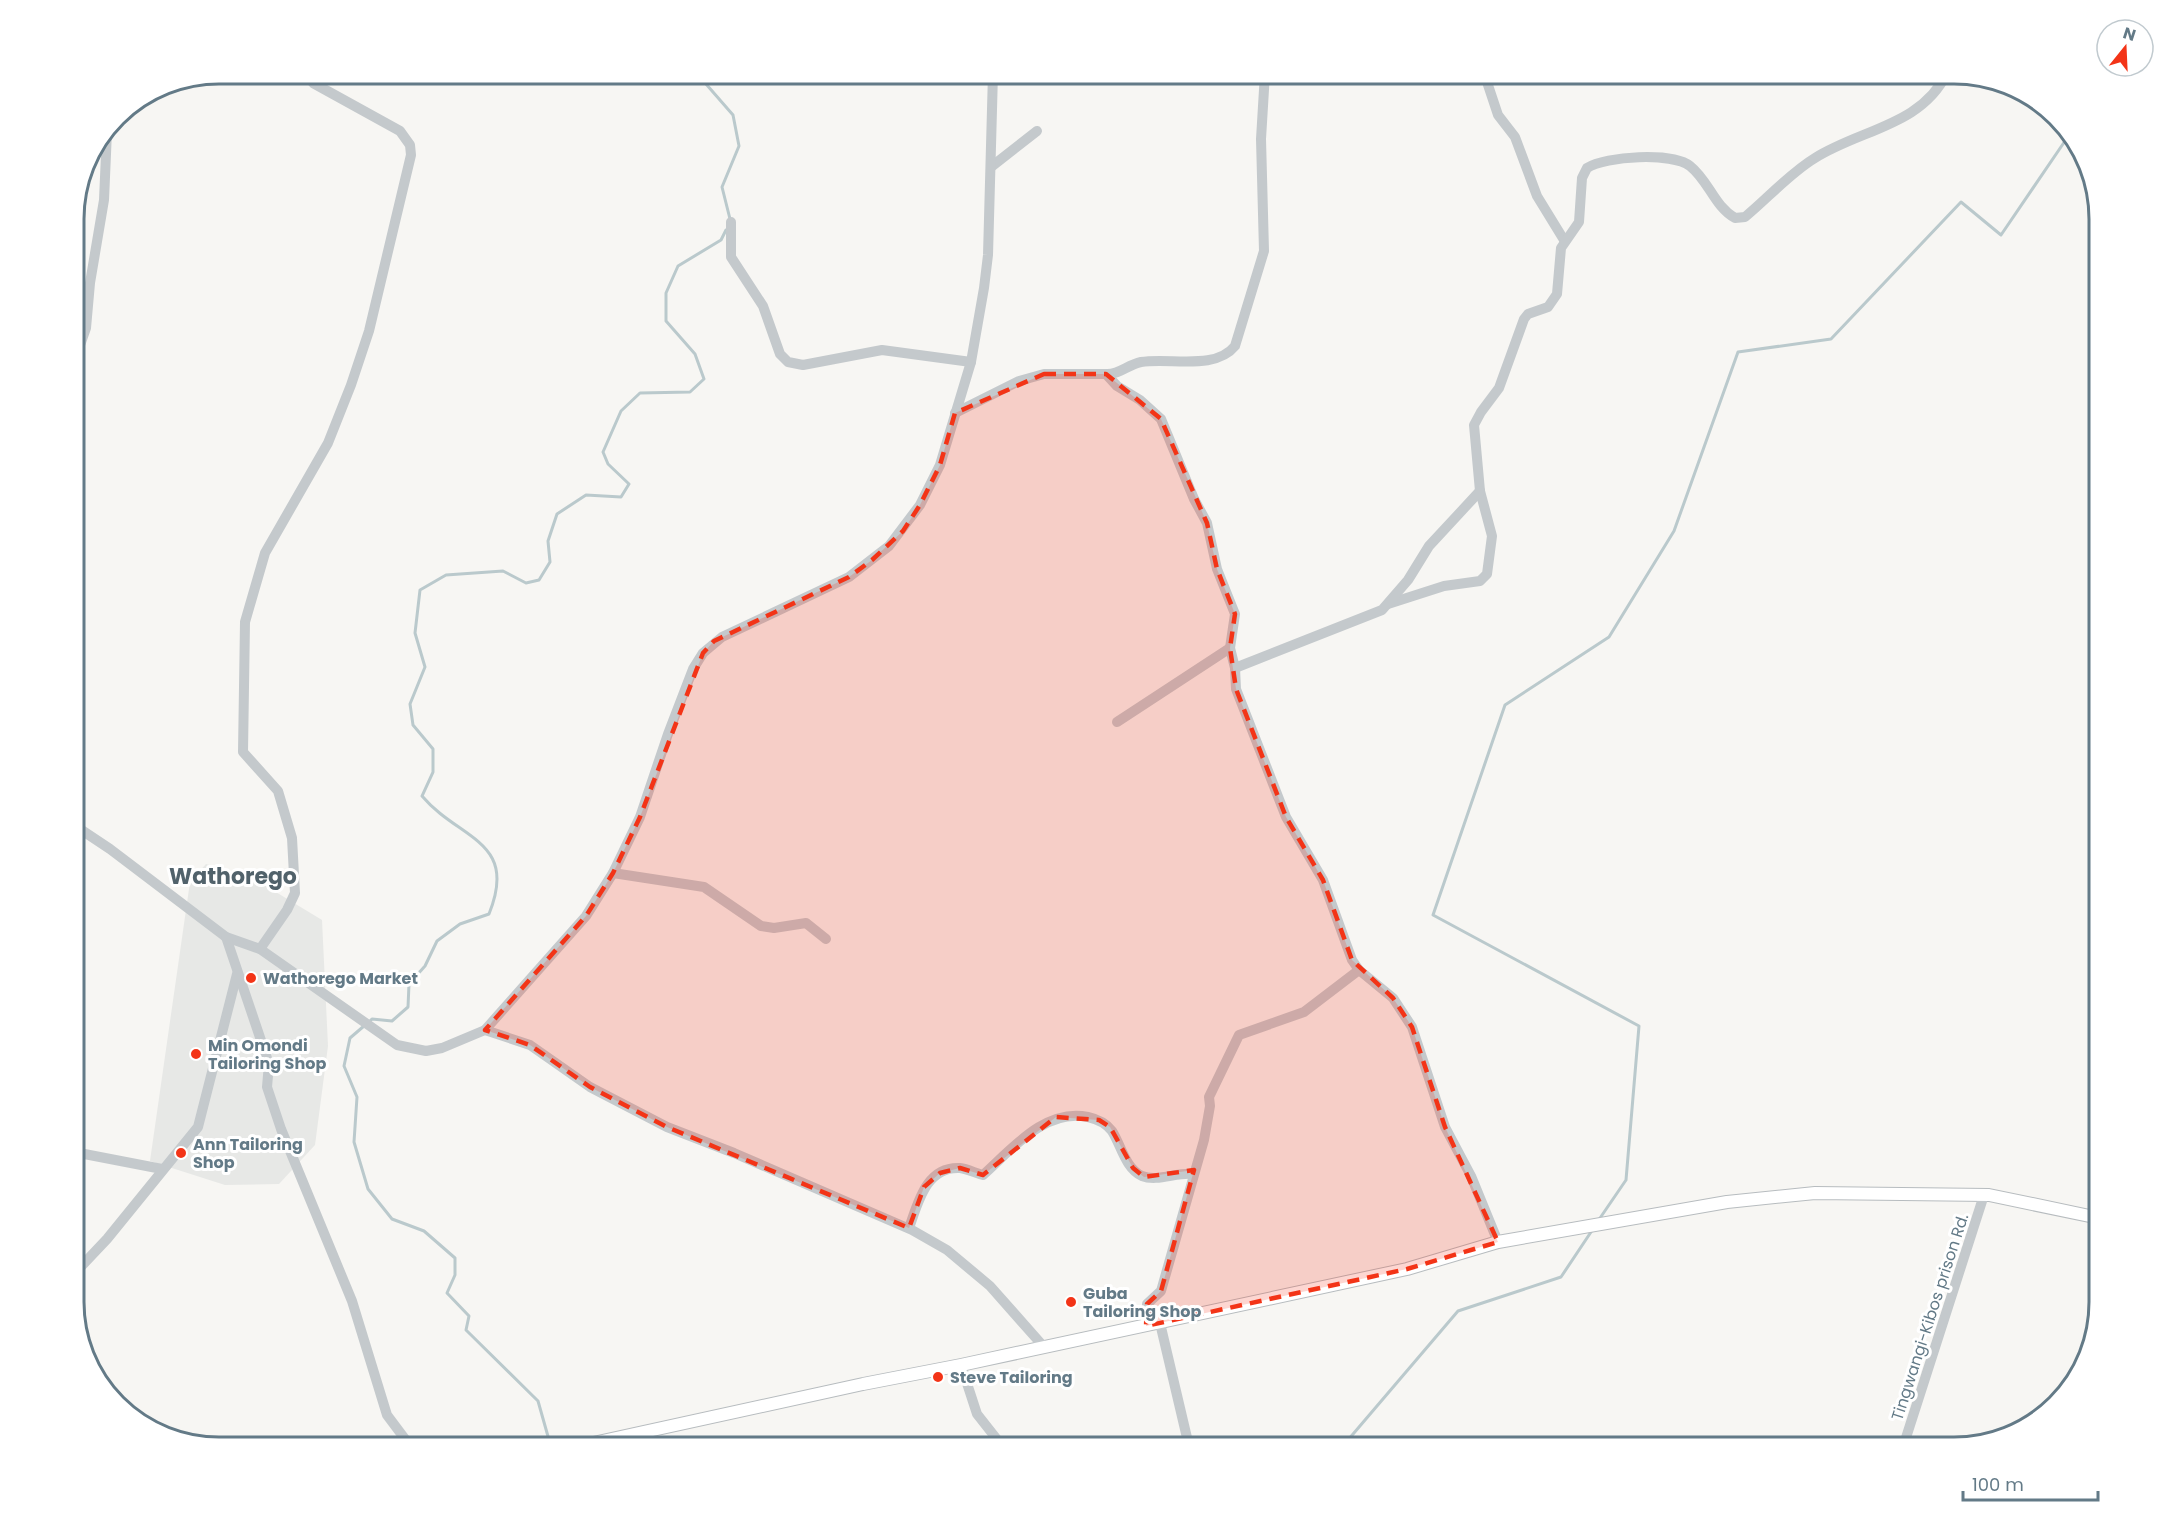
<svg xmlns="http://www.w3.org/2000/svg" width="2173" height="1521" font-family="Poppins,sans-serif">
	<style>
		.built { fill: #e7e8e6 }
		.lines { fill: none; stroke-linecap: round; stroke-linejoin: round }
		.stream { stroke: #bac9cc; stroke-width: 3 }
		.major-casing { stroke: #b7bcbf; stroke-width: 14 }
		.minor { stroke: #c4c9cc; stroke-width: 10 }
		.major { stroke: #fff; stroke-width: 12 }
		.marked { fill: #f33417; fill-opacity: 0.2; stroke: #f33417; stroke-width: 4.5; stroke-dasharray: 12 8; stroke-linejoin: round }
		.poi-dot { fill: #f33417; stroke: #fff; stroke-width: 2 }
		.labels { text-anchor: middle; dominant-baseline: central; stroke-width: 6; stroke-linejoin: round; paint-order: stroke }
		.poi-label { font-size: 16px; font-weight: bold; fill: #637a87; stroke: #fff; text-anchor: start }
		.street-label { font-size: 16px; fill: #637a87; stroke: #fff }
		.district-label { font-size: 22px; font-weight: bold; fill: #51626b; stroke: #fff }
		.rim { fill: none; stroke: #637a87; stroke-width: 3 }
	</style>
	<rect width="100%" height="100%" fill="#f7f6f3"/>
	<polygon class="built" points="206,864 256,880 322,920 328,1046 315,1145 279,1184 225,1185 150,1161 190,882"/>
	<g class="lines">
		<g class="stream">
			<polyline points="690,73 706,84 733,115 739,146 722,187 730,219"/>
			<path d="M 369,1022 L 372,1019 L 392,1021 L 408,1007 L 409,984 L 425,966 L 437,941 L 460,924 L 489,914 C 519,840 459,840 422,796 L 433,772 L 433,749 L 413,725 L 410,704 L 425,667 L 415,633 L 420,590 L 446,575 L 503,571 L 526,583 L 539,580 L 550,562 L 548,541 L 557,514 L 586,495 L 621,497 L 629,484 L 608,464 L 603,452 L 621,411 L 640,393 L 690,392 L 704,379 L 695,354 L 666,321 L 666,293 L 678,266 L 721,240 L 726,230"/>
			<polyline points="364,1026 350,1038 344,1066 357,1097 354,1142 368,1189 392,1219 424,1231 455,1258 455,1275 447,1293 469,1316 466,1330 538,1401 551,1447"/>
			<polyline points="1598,1221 1626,1180 1639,1026 1433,915 1505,705 1609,637 1674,531 1738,352 1831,339 1961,202 2001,235 2065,141 2061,127"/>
			<polyline points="1342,1447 1458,1311 1561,1277 1593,1229"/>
		</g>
		<g class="major-casing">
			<polyline id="major" points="575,1447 863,1384 961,1365 1407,1269 1498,1242 1727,1202 1815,1193 1989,1195 2099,1218"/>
		</g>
		<g class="minor">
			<polyline points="1484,73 1498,115 1515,137 1537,196 1564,240"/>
			<polyline points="991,167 1037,131"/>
			<polyline points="731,222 731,257 763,306 780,354 788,362 803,365 882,350 971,362"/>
			<polyline points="74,362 86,328 90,283 104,200 107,131"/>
			<path d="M 1106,374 C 1119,375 1127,365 1141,362 C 1169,357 1215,371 1235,346 L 1264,251 L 1261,139 L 1265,73"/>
			<polyline points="955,413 1019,381 1044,374 1106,374 1117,386 1140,400 1161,419 1194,499 1207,523 1217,569 1235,614 1230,648 1235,668 1236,689 1286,817 1323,880 1352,960 1359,970 1393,998 1412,1027 1445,1127 1471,1176 1498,1242"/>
			<path d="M 1388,604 L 1444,586 L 1480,581 L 1487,574 L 1492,536 L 1480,491 L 1474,425 L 1481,412 L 1499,388 L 1524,319 L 1528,314 L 1548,307 L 1557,294 L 1561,248 L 1579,222 L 1582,178 L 1587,168 C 1606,156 1672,152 1690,166 C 1709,181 1714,206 1735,218 L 1745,217 C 1768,198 1790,173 1815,158 C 1861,129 1921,126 1947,73"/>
			<polyline points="1235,668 1382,610 1408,580 1429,546 1480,491"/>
			<polyline points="1117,722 1230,648"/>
			<polyline points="74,825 110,849 226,937 260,949 397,1045 426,1051 442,1048 485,1030 530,1045 590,1087 667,1127 734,1153 912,1230 947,1250 990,1286 1044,1347"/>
			<polyline points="613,873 704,887 761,926 774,928 806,923 826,939"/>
			<polyline points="226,937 269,1064 267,1087 281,1129 352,1301 387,1415 411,1447"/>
			<polyline points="260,949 287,910 295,893 292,838 278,791 243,752 245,622 265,553 328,443 351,385 369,331 411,155 410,145 400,131 313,83 306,73"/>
			<polyline points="485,1030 586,916 613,873 640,817 668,734 693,669 703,653 722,637 849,577 889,546 920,505 940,465 971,362 984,288 988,255 993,73"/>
			<polyline points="74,1152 162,1169"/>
			<path d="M 909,1228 C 918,1203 926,1166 960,1168 C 968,1169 975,1173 983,1175 C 1012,1149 1045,1108 1088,1117 C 1097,1119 1106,1123 1112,1131 C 1121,1145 1125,1168 1142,1176 C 1157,1182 1177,1172 1193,1174"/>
			<polyline points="74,1274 107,1239 198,1127 237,974"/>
			<polyline points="1160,1323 1188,1442"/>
			<polyline points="1146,1326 1147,1304 1161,1291 1204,1140 1210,1106 1209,1097 1239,1035 1304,1012 1359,970"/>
			<polyline points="961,1365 977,1414 1003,1447"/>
			<polyline points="1903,1447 1984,1195"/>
		</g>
		<use href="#major" class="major"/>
	</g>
	<path class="marked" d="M 1044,374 L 1106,374 L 1161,419 L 1207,523 L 1217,569 L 1235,614 L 1230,648 L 1236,689 L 1286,817 L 1323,880 L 1352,960 L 1393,998 L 1412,1027 L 1445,1127 L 1498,1242 L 1407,1269 L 1146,1326 L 1147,1304 L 1161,1291 L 1194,1170 L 1144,1177 L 1133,1168 L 1110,1127 L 1099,1120 L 1056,1117 L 983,1175 L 960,1168 L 940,1173 L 924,1187 L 909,1228 L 667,1127 L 590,1087 L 530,1045 L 485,1030 L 586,916 L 613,873 L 640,817 L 703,653 L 714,641 L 849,577 L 872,560 L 903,531 L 920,505 L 940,465 L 955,413 Z"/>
	<g class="poi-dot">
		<circle cx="251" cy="978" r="6"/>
		<circle cx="196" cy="1054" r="6"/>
		<circle cx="181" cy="1153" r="6"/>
		<circle cx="1071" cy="1302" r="6"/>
		<circle cx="938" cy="1377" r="6"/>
	</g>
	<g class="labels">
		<g class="poi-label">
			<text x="263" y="978">Wathorego Market</text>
			<text x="208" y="1045">Min Omondi<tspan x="208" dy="18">Tailoring Shop</tspan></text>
			<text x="193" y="1144">Ann Tailoring<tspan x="193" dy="18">Shop</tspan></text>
			<text x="1083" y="1293">Guba<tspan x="1083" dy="18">Tailoring Shop</tspan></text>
			<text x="950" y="1377">Steve Tailoring</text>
		</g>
		<g class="street-label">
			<text transform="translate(1930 1317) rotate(-72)">Tingwangi-Kibos prison Rd.</text>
		</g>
		<g class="district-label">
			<text x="233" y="876">Wathorego</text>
		</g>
	</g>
	<path d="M0 0H2173V1521H0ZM219 84H1954A135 135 0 0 1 2089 219V1302A135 135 0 0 1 1954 1437H219A135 135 0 0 1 84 1302V219A135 135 0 0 1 219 84Z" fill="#fff" fill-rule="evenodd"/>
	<path class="rim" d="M219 84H1954A135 135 0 0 1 2089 219V1302A135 135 0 0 1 1954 1437H219A135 135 0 0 1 84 1302V219A135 135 0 0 1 219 84Z"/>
	<g transform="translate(2125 48) rotate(18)"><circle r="28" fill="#ffffff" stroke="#c1cacf" stroke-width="1.5"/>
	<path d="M0-4.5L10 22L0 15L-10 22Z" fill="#f33417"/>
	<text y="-9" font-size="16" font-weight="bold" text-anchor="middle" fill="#637a87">N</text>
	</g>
	<path d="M1963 1491v9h135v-9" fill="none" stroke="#637a87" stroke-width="3"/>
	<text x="1972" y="1491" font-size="18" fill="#637a87" stroke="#ffffff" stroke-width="4.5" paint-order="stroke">100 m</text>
</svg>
